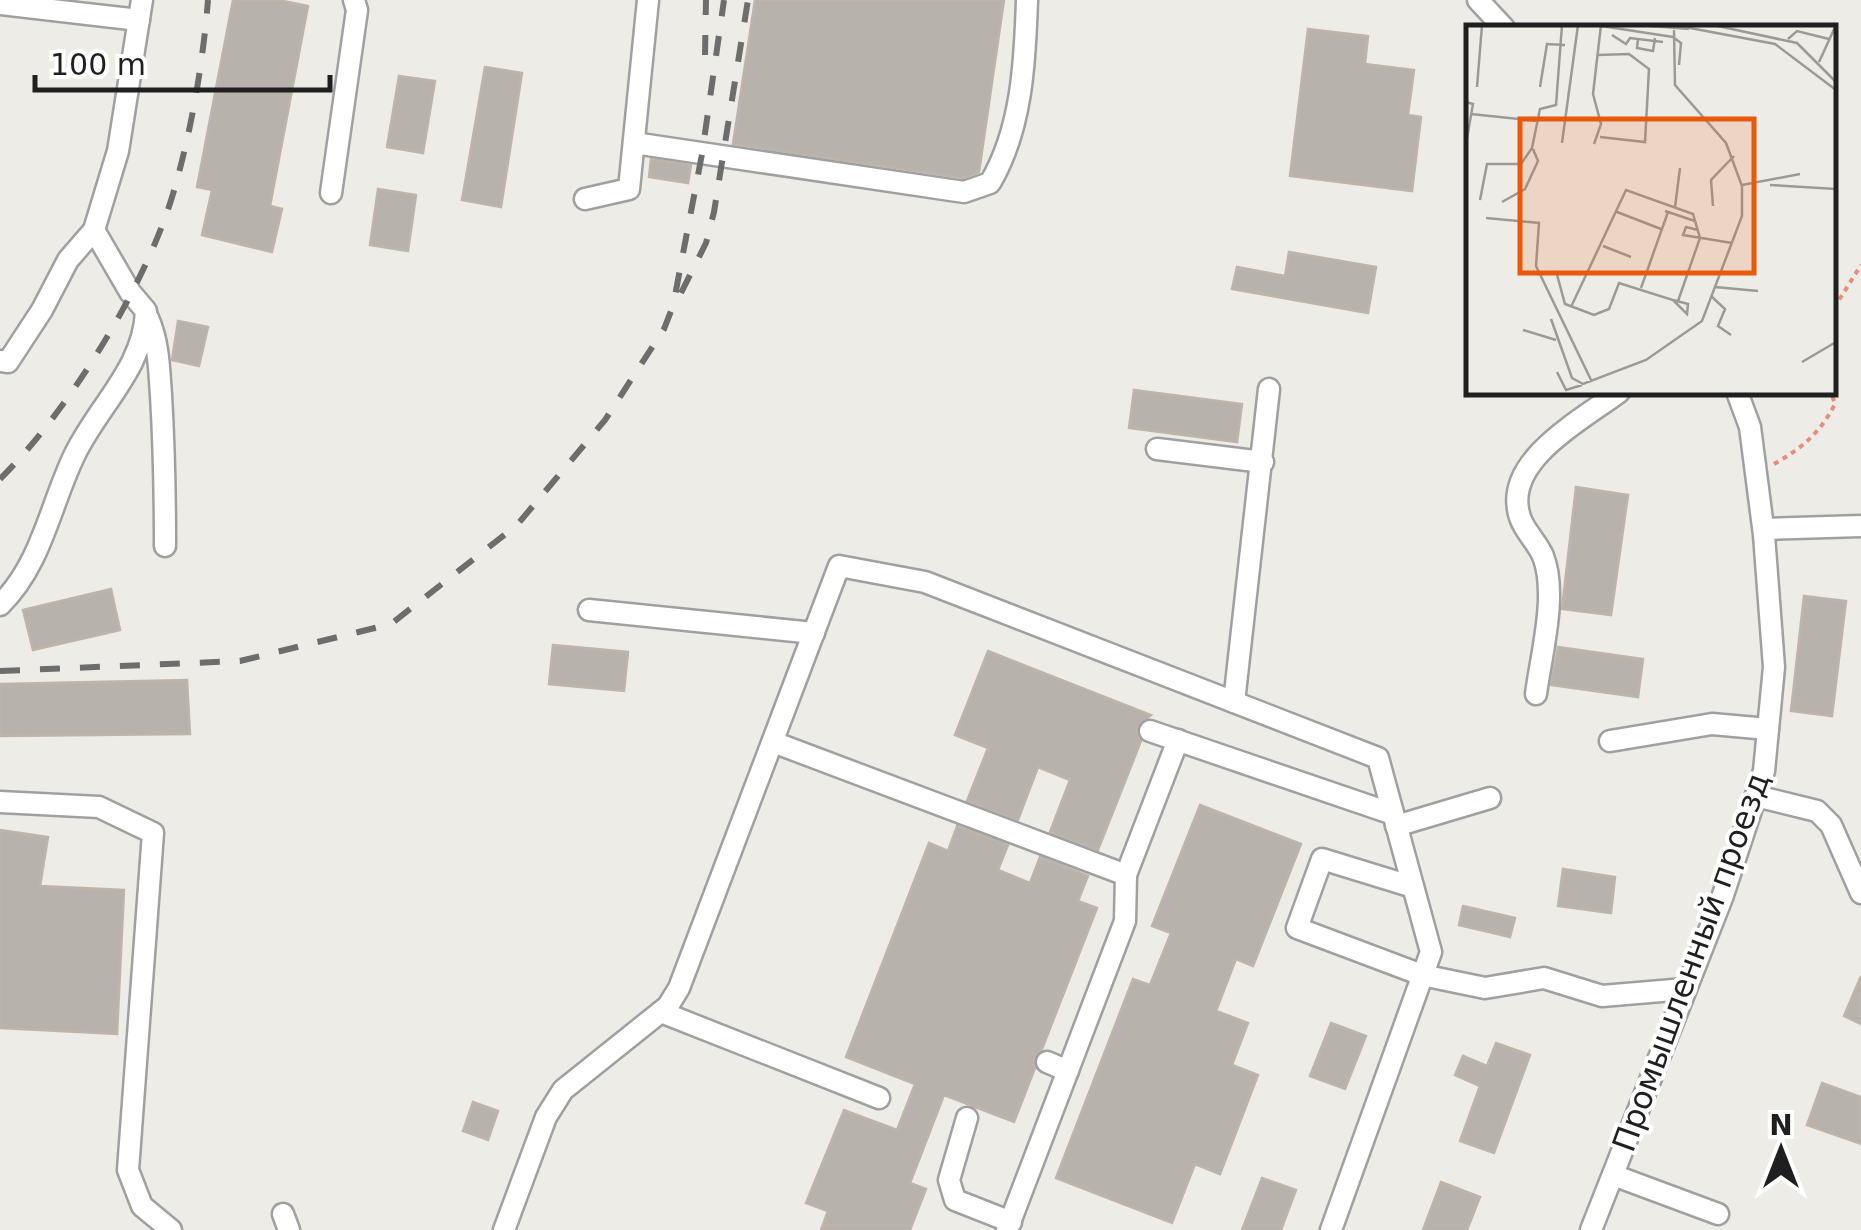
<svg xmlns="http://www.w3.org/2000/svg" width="1861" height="1230" font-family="'DejaVu Sans',sans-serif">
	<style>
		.building { fill: #b7b2ac; stroke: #beb4aa; stroke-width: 2.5 }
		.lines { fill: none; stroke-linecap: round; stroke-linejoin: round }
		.minor-casing { stroke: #a0a0a0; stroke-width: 25 }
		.path { stroke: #e88d7d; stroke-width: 4; stroke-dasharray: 5 5; stroke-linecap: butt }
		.minor { stroke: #fff; stroke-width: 20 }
		.rail { stroke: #6d6d6d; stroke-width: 6; stroke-dasharray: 20 20; stroke-linecap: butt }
		.labels { text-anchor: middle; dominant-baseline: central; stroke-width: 8; stroke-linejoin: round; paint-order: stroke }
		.street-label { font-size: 32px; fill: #1f1f1f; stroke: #fff }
		.inset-road { fill: none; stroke: #9b9a96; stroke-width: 2.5 }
		.view { fill: #e8590c; fill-opacity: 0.15; stroke: #e8590c; stroke-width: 5 }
		.inset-edge { fill: none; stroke: #1f1f1f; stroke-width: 5 }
	</style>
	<rect width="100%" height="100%" fill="#eeece6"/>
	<g class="building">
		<polygon points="233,0 278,0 308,6 270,206 282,209 272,252 202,235 212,190 197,187"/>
		<polygon points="755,0 1004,0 979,172 963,178 733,144"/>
		<polygon points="1308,29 1368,36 1365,64 1414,70 1408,115 1421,117 1412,191 1290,176"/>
		<polygon points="485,67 522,73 501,207 462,200"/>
		<polygon points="399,76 435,81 423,153 387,147"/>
		<polygon points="651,159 691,165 688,183 649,177"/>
		<polygon points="378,189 416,195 408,251 370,245"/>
		<polygon points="1289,252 1376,267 1368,313 1232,289 1237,267 1285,276"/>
		<polygon points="178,321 208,327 199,366 172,360"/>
		<polygon points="1134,390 1242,404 1237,442 1129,428"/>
		<polygon points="1576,487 1628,495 1611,615 1562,609"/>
		<polygon points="111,589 120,630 33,650 23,610"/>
		<polygon points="1804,596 1846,601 1832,716 1791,711"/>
		<polygon points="553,645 628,652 624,691 549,684"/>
		<polygon points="1558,647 1643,659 1638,697 1551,685"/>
		<polygon points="988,651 1151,715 1137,726 1137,735 1141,741 1098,850 1050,832 1070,780 1038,767 1018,820 967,801 988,748 955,735"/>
		<polygon points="187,680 190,734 0,736 0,684"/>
		<polygon points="1200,805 1301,844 1253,966 1236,959 1216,1011 1248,1023 1232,1065 1258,1075 1220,1174 1195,1164 1172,1223 1056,1178 1133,979 1150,985 1171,933 1152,926"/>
		<polygon points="957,826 1008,845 998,870 1030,883 1040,857 1088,876 1078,901 1097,908 1042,1049 1034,1058 1035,1068 1014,1122 944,1095 910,1183 926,1189 910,1230 821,1230 828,1211 806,1203 844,1110 897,1130 915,1084 846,1057 929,843 948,851"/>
		<polygon points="0,830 48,837 40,886 124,890 117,1034 0,1028"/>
		<polygon points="1563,869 1615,877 1611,913 1558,906"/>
		<polygon points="1463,906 1515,918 1510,937 1459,925"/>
		<polygon points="1861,976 1861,1024 1844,1016"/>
		<polygon points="1331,1023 1366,1036 1345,1089 1310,1076"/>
		<polygon points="1496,1043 1530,1055 1494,1153 1460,1141 1480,1086 1455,1075 1463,1056 1487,1066"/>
		<polygon points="1822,1083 1861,1097 1861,1144 1807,1125"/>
		<polygon points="473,1102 498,1111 488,1140 463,1131"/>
		<polygon points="1262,1178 1296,1190 1281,1230 1242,1230"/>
		<polygon points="1441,1182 1480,1197 1467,1230 1423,1230"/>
	</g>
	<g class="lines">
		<g class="minor-casing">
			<g id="minor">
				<polyline points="1478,0 1504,28"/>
				<polyline points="0,4 139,20"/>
				<path d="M 634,143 L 964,192 L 990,183 C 1022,129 1025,62 1027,0"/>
				<polyline points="331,193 357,10 354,0"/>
				<polyline points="585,199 629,189 648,0"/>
				<path d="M 148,318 C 159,343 159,369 161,395 C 164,446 165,496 165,546"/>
				<polyline points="0,361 8,362 42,310 68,260 94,230 118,151 142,0"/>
				<polyline points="1157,449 1263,462"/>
				<polyline points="1764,529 1861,526"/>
				<path d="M 0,605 C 42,564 50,505 75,454 C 99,405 144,367 146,311 L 130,292 L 94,230"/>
				<polyline points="589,610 814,633"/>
				<path d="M 1536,694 C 1541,655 1558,594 1543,556 C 1536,540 1520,527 1518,509 C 1509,457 1585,418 1619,392"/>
				<polyline points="1234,702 1269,389"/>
				<polyline points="1150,731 1393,814"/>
				<polyline points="1610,741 1712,724 1768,729"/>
				<polyline points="773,742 1126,875"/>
				<polyline points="1756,796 1817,811 1831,825 1861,893"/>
				<polyline points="0,802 99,807 153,833 128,1170 142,1206 171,1230"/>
				<polyline points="1396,826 1490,798"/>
				<polyline points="1413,887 1322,859 1297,928 1422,975 1485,988 1544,978 1602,996 1685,989"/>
				<polyline points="661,1012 879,1098"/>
				<polyline points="1047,1062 1068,1071"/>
				<polyline points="967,1118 949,1180 955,1200 1011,1222"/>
				<polyline points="1613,1175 1718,1214"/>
				<polyline points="283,1214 289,1230"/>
				<polyline points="504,1230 546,1117 563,1090 668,1006 679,988 839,566 925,582 1378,758 1431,952 1331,1230"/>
				<polyline points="1007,1230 1125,921 1126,875 1178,740"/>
				<polyline points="1591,1230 1722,898 1764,771 1774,667 1764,535 1750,427 1737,392"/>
			</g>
		</g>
		<g class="path">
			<polyline points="1834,308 1861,265"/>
			<path d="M 1774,464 C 1802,448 1820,433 1835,404 L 1831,392"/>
		</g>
		<use href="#minor" class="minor"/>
		<g class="rail">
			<polyline points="705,55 706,0"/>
			<polyline points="681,293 706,243 714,212 748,0"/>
			<path d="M 0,479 C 69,411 149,281 175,187 C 192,127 203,62 208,0"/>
			<polyline points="0,671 240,661 391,624 517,525 605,420 664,329 673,306 702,154 724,0"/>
		</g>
	</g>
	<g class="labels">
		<g class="street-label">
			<text transform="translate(1691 962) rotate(-70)">Промышленный проезд</text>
		</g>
	</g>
	<g transform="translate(1466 25)">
		<rect width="370" height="370" fill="#eeece6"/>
		<path class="inset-road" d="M 129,0 L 207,12 L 215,18 L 213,40M 172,0 L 223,4M 208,0 L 309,19 L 370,65M 247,0 L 331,18 L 370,57M 146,10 L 160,19 L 164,13 L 197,17M 172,14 L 171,23 L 187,26 L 189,13M 322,14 L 331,6 L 363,14M 131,30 L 163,29 L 183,44 L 179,117 L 134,112M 353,37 L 370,0M 11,62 L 16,0M 74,62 L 81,19 L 99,20M 0,77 L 7,79 L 0,119M 5,89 L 72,96M 96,118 L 112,0M 128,119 L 135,99 L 127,69 L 135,0M 276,160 L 334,149M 304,160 L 370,164M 14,175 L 21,139 L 55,139 L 66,123 L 74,84 L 90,80 L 96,0M 36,177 L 59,164 L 72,136 L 67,124M 247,181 L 245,155 L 268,131M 209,182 L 214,143M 199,186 L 229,196M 151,187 L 195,204M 20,193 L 73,198 L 70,241 L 126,357M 232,205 L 220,202 L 217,210 L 266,218M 137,221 L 165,232M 90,246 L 99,279 L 128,290 L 143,284 L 153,258 L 207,275 L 221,289 L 222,279 L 207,275M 249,262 L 292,266M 175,263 L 202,187M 245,271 L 259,284 L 252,301 L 265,310M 105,282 L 160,165 L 227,189 L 234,213 L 212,276M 85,294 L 106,353 L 117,359 L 180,335 L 236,296 L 276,191 L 276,161 L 260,118 L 209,60 L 208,5M 57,305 L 90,315M 336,337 L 370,317M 91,347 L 100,365 L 116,360"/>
		<path class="view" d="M 54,94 L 288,94 L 288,248 L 54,248 Z"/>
		<rect width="370" height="370" class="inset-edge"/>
	</g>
	<g transform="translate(1781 1150)" stroke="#ffffff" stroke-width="8" paint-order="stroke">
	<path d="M0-8L18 38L0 25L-18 38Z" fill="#1f1f1f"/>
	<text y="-15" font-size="28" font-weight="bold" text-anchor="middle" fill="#1f1f1f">N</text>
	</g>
	<path d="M35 75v15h295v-15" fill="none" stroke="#1f1f1f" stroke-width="5"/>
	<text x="50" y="75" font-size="30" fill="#1f1f1f" stroke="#ffffff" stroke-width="8" paint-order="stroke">100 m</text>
</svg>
